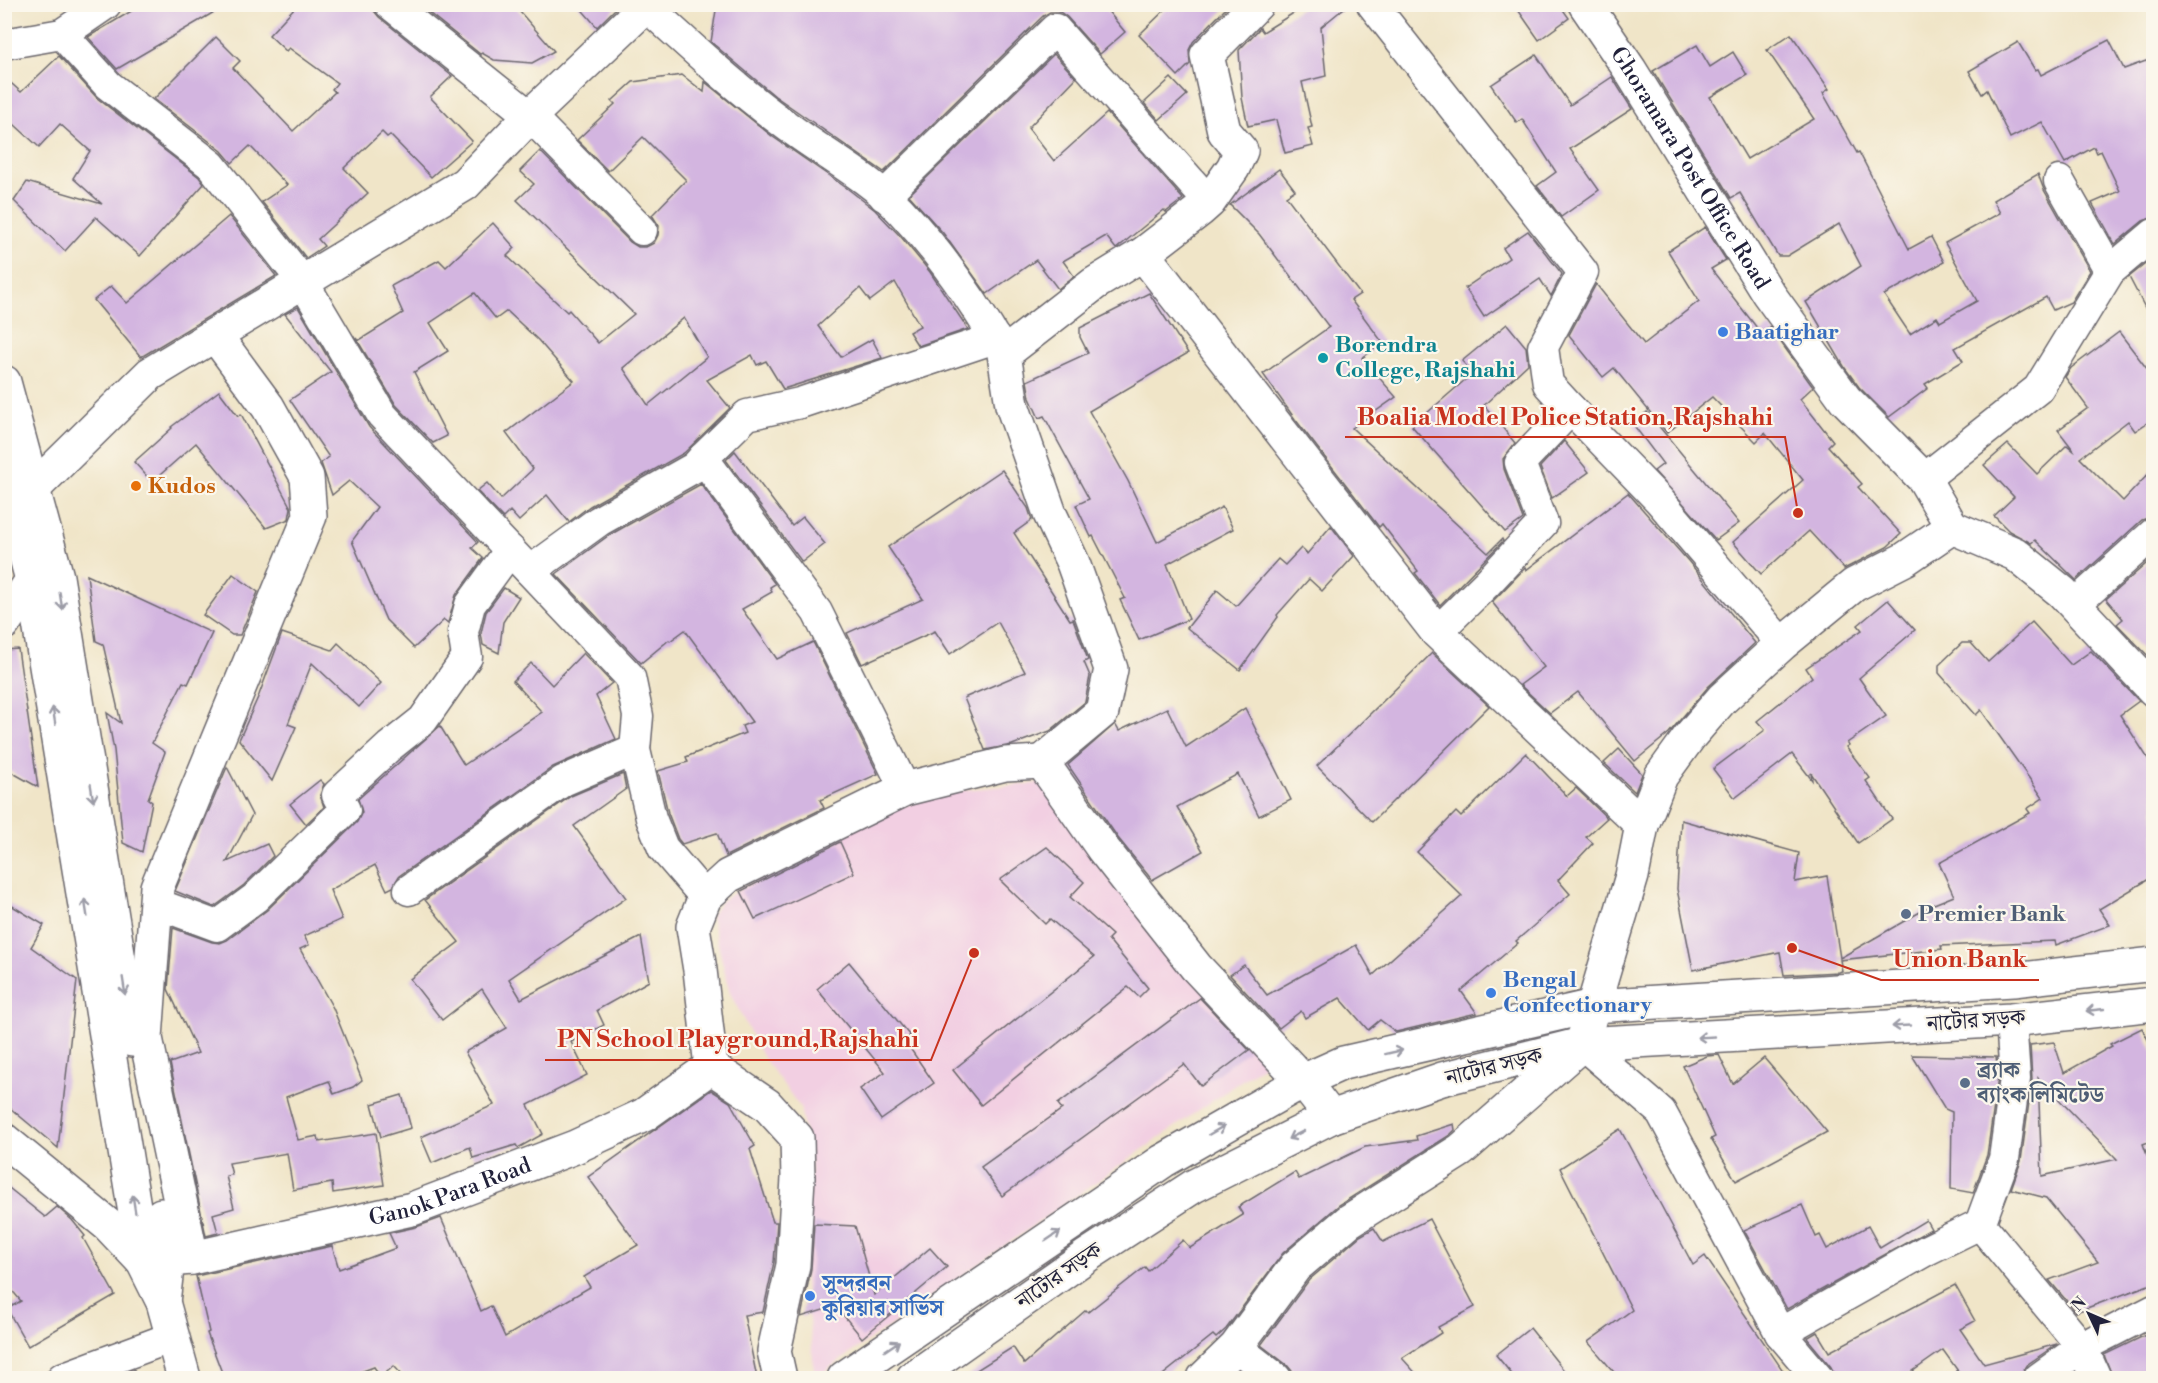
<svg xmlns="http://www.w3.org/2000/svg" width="2158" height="1383" font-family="'Libre Bodoni','Noto Serif Bengali',serif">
<rect width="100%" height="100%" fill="#fbf7ec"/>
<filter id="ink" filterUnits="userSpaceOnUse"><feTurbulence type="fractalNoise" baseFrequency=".0167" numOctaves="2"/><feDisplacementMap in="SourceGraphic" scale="12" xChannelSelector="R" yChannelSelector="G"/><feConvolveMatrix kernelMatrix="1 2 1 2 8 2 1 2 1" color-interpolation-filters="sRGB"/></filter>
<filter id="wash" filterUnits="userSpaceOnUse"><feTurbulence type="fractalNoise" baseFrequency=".008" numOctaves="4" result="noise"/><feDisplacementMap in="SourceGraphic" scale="24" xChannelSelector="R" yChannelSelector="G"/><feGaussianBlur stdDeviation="1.35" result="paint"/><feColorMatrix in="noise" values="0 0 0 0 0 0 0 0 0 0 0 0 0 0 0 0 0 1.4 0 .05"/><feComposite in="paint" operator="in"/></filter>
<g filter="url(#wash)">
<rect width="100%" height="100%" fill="#f0e5c8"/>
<polygon fill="#f2cfe2" points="1043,783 1268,1062 815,1378 803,1263 811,1165 800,1107 762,1056 730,993 711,916 721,901 857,818 961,790"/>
<g id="blocks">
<g fill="#d3b5e0" fill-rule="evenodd">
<polygon points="143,4 228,4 117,69 88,37"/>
<polygon points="298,4 373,4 374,11 379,17 452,76 430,97 472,141 431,177 390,135 387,137 382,132 344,168 368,193 318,239 324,246 306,258 262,202 287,185 250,146 232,163 222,151 154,99 216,37 240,61 233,68 293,131 335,92 332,89 337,83 289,48 286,51 269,35"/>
<polygon points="418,4 513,4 554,51 532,63 494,60 482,53 480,54"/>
<polygon points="577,4 620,4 597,27"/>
<polygon points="717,4 1102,4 1125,32 1100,54 1067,17 1060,12 1050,12 1043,16 884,172 775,96 711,42"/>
<polygon points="1171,4 1230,4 1193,42 1189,50 1190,64 1178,76 1139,35"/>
<polygon points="1308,4 1349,4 1321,27 1326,76 1302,82 1312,127 1308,128 1313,146 1285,153 1276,120 1248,126 1242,98 1239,50 1260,28 1263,32"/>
<polygon points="1514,4 1559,4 1569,18 1539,40"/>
<polygon points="1791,34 1829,89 1823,93 1857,153 1859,152 1909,249 1931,237 1944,262 1884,295 1910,334 1937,317 1940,322 1977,301 1945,243 2000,213 1993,200 2038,174 2044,190 2090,271 2071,302 2053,310 2046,297 1955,348 1963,361 1925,384 1928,388 1889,417 1859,387 1845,368 1806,302 1861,266 1839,224 1787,256 1778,256 1740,193 1731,198 1653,71 1697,45 1710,67 1733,52 1747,75 1710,97 1747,159 1814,119 1767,50"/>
<polygon points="2109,40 2124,69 2154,58 2154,217 2143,221 2115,244 2092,203 2120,191 2101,151 2097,153 2094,147 2065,163 2042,122 2010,138 1987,90 1982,94 1969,71 2018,42 2035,70 2038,69 2041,75"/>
<polygon points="1054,54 1076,78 1028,128 1054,161 1107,113 1183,199 1166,212 1164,210 1116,249 1106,236 1063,261 1074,276 1058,289 1036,260 987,294 943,233 909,195"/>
<polygon points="1536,55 1570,105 1612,77 1632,109 1570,149 1599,190 1561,217 1537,186 1556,172 1522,119 1517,123 1491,85"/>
<polygon points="59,56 97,98 199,177 204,184 140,256 96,217 65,251 14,201 27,182 102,204 73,178 90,151 60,124 39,147 4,115 4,77 21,92"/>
<path d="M 682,75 L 704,92 L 705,82 L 773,137 L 848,189 L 875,210 L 902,238 L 930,272 L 968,329 L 918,346 L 909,332 L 920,326 L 895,282 L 870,301 L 860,288 L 818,326 L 841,357 L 872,339 L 882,358 L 783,389 L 766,361 L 757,365 L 752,355 L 707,380 L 730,408 L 684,453 L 590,506 L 569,522 L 547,495 L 519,521 L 510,511 L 503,518 L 477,491 L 487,483 L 501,499 L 533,469 L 506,433 L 574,381 L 538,340 L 507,311 L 496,319 L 475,293 L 430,323 L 448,351 L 414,372 L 447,436 L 433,443 L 396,405 L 356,338 L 358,341 L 403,313 L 391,286 L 439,260 L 446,267 L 493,223 L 515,248 L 507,256 L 567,312 L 569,310 L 598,343 L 634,314 L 517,200 L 534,184 L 520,171 L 540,151 L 630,242 L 638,247 L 646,247 L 654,243 L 658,235 L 659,226 L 652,215 L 686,180 L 643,137 L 608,171 L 577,140 L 615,104 L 612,101 L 633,82 ZM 684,318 L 707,357 L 648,405 L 623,368 Z"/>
<polygon points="1171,78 1187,95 1159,120 1144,103"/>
<polygon points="1279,169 1295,190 1286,196 1360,294 1351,300 1383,343 1362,358 1396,397 1352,428 1488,553 1502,539 1503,541 1440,605 1415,573 1418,571 1382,524 1379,527 1295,419 1263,374 1329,327 1259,234 1230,205"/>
<polygon points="229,216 276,276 141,357 94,300 111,286 127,303"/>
<polygon points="1705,227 1726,260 1711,269 1761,333 1770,327 1810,383 1813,387 1800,399 1833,441 1828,446 1862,484 1858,487 1901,534 1887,547 1844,569 1809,531 1761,574 1733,542 1803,480 1765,433 1756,442 1712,397 1667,433 1614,368 1603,377 1569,335 1596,284 1644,344 1699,301 1668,251"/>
<polygon points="1528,231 1562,274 1551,296 1540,279 1484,317 1465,288 1509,258 1503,248"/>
<polygon points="2154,257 2154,325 2129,277"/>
<polygon points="1149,293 1188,353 1089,411 1128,481 1157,542 1222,507 1233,529 1167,564 1189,619 1139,640 1120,600 1125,598 1093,536 1091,537 1076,505 1089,499 1044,416 1039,418 1030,398 1027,381 1088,353 1080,337 1080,328"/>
<polygon points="298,307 369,427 478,542 472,548 483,558 456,595 448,623 444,620 414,648 386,620 352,541 377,507 349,481 332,495 321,463 329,457 290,400 331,372 285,314"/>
<polygon points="1507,324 1526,347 1528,364 1484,405 1515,443 1503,459 1504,469 1523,519 1505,532 1412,426 1473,373 1462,361"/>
<polygon points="2119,332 2154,378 2154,418 2135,431 2128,421 2080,458 2123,501 2154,468 2154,516 2142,520 2076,580 2035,540 2031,543 2009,531 1994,516 2014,497 1984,465 2008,444 2037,474 2067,445 2075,452 2058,430 2088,408 2065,377 2071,368"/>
<polygon points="219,391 238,416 241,414 291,508 289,519 266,528 196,443 152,482 134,462 172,428 171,427"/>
<polygon points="1647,412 1739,523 1716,540 1654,471 1663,464 1632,423"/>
<polygon points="1564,441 1589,472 1552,498 1540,467"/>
<polygon points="735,451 792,526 803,517 825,544 802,562 726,460"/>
<polygon points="1002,470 1028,508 1032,520 1014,533 1070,620 1073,619 1088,660 1084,662 1090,676 1085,702 1050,731 1012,745 985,750 964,698 1025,672 998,622 950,654 935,631 862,664 847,633 923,599 888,547"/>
<polygon points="701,484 775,584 770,587 772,592 742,609 777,659 813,642 878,774 820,800 824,808 726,856 717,833 682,844 678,839 668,813 658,771 688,762 686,757 745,733 742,726 752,722 685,630 670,641 669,640 641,663 556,574 608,536"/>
<polygon points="1628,493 1689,562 1755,643 1708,687 1669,733 1635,761 1578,692 1550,713 1520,685 1544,667 1492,602 1525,568 1526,570"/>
<polygon points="1331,526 1354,556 1322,591 1309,579 1277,615 1278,617 1240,670 1187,628 1217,590 1236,606 1278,559 1285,565 1301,548 1307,554"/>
<polygon points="2154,557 2154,662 2117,624 2123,619 2106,599"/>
<polygon points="233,574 258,592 240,635 232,635 203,615"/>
<polygon points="87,575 212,633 188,684 183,682 152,743 165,752 148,799 152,802 142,852 123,843 114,750 107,713 121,723 103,644 96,641"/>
<polygon points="504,588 519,597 503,622 499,653 483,645 481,633 486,612"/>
<polygon points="1888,600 1915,630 1859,678 1886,716 1847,743 1849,745 1846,747 1870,778 1866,781 1892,819 1858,843 1811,773 1812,780 1792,754 1735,798 1713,769 1765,730 1757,721 1812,677 1806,668 1862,630 1858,625"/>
<polygon points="2032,622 2071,665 2091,651 2139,701 2120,715 2154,768 2154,876 2099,909 2110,925 2056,945 2055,941 1941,946 1942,949 1840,960 1842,971 1838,972 1784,975 1780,952 1693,970 1677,889 1681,820 1799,853 1795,882 1827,876 1840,958 1934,904 1954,896 1939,863 2030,813 2027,809 2043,798 1981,710 1976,715 1939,673 1939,665 1962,643 1971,643 1988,662"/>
<polygon points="282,633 332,650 338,643 381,683 359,707 312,663 288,724 296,727 272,781 239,740 259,695"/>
<polygon points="18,649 38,787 4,768 4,650"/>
<polygon points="583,653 612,683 596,696 616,739 553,767 399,876 393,887 387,890 375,865 330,890 342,919 304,936 309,945 300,949 333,1008 362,1080 353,1087 334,1094 329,1081 286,1097 298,1140 318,1136 319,1142 376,1133 384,1185 333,1193 332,1183 293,1190 287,1153 229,1163 232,1175 226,1176 234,1208 213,1214 218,1233 206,1236 170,1063 198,1053 168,989 173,928 212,942 220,943 227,940 267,910 357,822 362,812 358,799 440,726 464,765 542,712 513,681 531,663 552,685"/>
<polygon points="1432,653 1489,706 1372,822 1317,766"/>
<polygon points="1167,708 1186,747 1245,708 1291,800 1259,816 1238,774 1177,807 1203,851 1152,880 1118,838 1068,765 1115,724 1119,731"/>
<polygon points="1619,749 1642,774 1635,792 1604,763"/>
<polygon points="1526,753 1567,796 1576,788 1607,818 1586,837 1593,843 1558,880 1570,894 1516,941 1518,943 1461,991 1477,1013 1396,1032 1380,1020 1368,1030 1340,998 1305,1018 1301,1011 1279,1028 1230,975 1244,965 1267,995 1356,945 1373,975 1462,896 1417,852 1456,812 1461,817"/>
<polygon points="227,767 252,815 227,862 267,844 273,856 244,885 214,907 175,891"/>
<polygon points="623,774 626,789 574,826 626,898 509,979 521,999 641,937 649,981 597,1010 604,1025 571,1042 587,1075 528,1105 543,1134 518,1148 516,1145 473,1158 470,1147 432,1163 421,1137 494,1105 465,1052 507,1028 482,989 442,1020 410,979 459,942 425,900 571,796"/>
<polygon points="320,780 324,784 320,795 324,807 306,824 290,804"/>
<polygon points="840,842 854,873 755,919 741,891"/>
<polygon points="1047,847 1084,882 1070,897 1112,935 1108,939 1148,988 1139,997 1128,987 981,1105 953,1070 1094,957 1050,919 1045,924 1000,880"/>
<polygon points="4,901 44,925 31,947 77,980 58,1148 4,1103"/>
<polygon points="849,962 910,1036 905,1041 934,1083 881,1120 860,1089 885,1072 817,989"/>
<polygon points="1200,998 1249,1050 1201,1086 1184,1064 1002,1196 981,1167 1062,1109 1058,1104"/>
<path d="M 2142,1028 L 2154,1052 L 2154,1140 L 2143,1144 L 2154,1175 L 2154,1283 L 2076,1312 L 2049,1280 L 2098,1262 L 2046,1198 L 2011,1189 L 2021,1161 L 2032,1080 L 2030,1045 L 2054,1042 L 2064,1073 L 2112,1046 L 2110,1044 ZM 2038,1078 L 2044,1084 L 2117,1159 L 2042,1176 Z"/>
<polygon points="1719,1055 1733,1084 1764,1058 1827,1132 1736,1181 1711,1139 1715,1137 1683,1066 1707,1056"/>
<polygon points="1912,1055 1996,1057 1998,1077 1987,1155 1973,1193 1951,1189 1952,1112 1945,1109"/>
<polygon points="711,1090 730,1102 755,1146 750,1149 773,1222 777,1222 774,1262 763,1312 744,1315 757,1378 405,1378 394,1366 381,1377 374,1367 344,1378 224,1378 207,1333 209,1332 196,1276 332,1246 339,1269 396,1248 389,1233 416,1227 441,1218 481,1311 491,1306 505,1337 590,1287 584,1277 638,1245 588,1177"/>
<polygon points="402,1095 411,1128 381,1137 372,1104"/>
<polygon points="1454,1124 1455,1130 1450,1135 1339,1205 1283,1253 1226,1329 1216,1338 1213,1335 1159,1378 964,1378 1013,1347 1024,1364 1086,1310 1088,1312 1145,1267 1148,1271 1183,1240 1190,1248 1243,1215 1238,1207 1295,1172 1299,1179 1365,1147 1417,1140 1416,1136"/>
<polygon points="1620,1129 1693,1265 1705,1256 1788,1378 1619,1378 1588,1342 1632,1310 1560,1168"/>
<polygon points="4,1184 45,1217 57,1207 72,1220 85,1236 83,1238 115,1295 28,1346 7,1309 21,1301 4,1281"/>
<polygon points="1802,1205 1816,1237 1820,1235 1827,1249 1868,1226 1880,1248 1926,1220 1931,1229 1787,1309 1744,1230"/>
<polygon points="1429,1219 1475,1307 1438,1327 1441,1333 1402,1358 1420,1378 1293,1378 1292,1371 1287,1365 1261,1345 1309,1280 1360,1236 1374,1228 1383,1242"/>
<polygon points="814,1224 855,1226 874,1295 930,1248 947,1267 862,1338 836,1306 801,1317 811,1269"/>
<polygon points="1955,1285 1975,1321 1960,1329 1984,1364 2057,1344 2028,1364 2024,1370 2022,1378 1957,1378 1956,1371 1958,1371 1943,1350 1903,1378 1835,1378 1831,1367 1807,1338 1817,1332 1829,1352"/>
<polygon points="1530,1328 1570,1378 1515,1378 1496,1355"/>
<polygon points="2154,1331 2154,1378 2113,1378 2104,1355"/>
<polygon points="134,1370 137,1378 110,1378"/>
</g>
</g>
</g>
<g filter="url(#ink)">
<use href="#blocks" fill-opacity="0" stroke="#6a666c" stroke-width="1.5"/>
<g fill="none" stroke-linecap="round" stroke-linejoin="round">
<defs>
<g id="street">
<polyline points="390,4 530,116 642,230"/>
<path d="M 644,4 C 689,45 734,87 783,123 C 821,152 866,175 900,210 C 942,255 974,301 1004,354"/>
<polyline points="1372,4 1583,272 1543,347 1548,384 1571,409"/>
<polyline points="62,34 108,85 211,165 303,282 382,415 630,677 638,716 635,750 651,818 663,848 705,897"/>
<polyline points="4,44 62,34 106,4"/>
<polyline points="2059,181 2110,271"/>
<polyline points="884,196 1055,29 1209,202"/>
<polyline points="703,458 747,415 800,403 995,338"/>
<polyline points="1924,479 2038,389 2110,271 2154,234"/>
<polyline points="530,571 599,521 695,467 703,458 817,612 905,789"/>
<polyline points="2074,605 2154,533"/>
<polyline points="1437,632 1487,583 1543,523 1520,463 1571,409 1659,500 1782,644"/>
<polyline points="409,890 563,781 635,750"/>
<polyline points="155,903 217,926 255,898 345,810 337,795 389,747 423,720 467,657 463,632 470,605 510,550"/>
<polyline points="1582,1044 1661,1112 1780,1333 1818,1378"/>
<polyline points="1980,1224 2082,1347 2154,1310"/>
<polyline points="1780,1333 1927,1250 1980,1224 2004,1159 2015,1078 2011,1020"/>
<polyline points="1236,1347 1276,1378"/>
<polyline points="62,1378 172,1337"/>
<polyline points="2039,1378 2082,1347 2096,1378"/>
</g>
<g id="secondary">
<polyline points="1257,4 1207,55 1224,131 1241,151 1233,168 1209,202 1200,210 1143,254 1094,284 1004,354 1012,405 1050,514 1073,563 1111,669 1102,712 1042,762 1103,849 1196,967 1303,1081 1331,1117"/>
<path id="s1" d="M 1585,4 L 1630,70 L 1768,293 L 1845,399 L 1924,479 L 1952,527"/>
<polyline points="1143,254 1437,632 1642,825"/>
<polyline points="4,382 57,577 132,1040"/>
<polyline points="4,473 32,580 143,1262 163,1302 184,1378"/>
<polyline points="19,499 33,489 150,374 465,184 530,116 648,4"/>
<polyline points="4,623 32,580 40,573"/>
<path id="s2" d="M 4,1140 L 108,1225 L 143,1262 L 192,1258 L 412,1209 L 575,1147 L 644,1115 L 711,1067"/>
<polyline points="161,1215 168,1260 163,1302"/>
<polyline points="192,1258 146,1038 157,887 310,516 307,477 268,407 215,335"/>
<polyline points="780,1378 774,1351 793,1265 798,1178 797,1138 767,1105 711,1067 700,970 693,927 705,897 728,876 905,789 1005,764 1042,762"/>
<polyline points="1204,1378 1236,1347 1295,1267 1349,1221 1461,1150 1582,1044 1632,876 1642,825 1661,776 1690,736 1722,699 1782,644 1854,585 1905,559 1952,527 2015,554 2062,592 2154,690"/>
</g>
<g id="highway">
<polyline points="844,1378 1163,1161 1303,1081 1343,1063 1593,1006 2013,980 2154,964"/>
<polyline points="913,1378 1088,1255 1194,1186 1331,1117 1442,1079 1582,1044 2011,1020 2154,1004"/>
</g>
</defs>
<use href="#street" stroke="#6a666c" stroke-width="33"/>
<use href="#secondary" stroke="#6a666c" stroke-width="36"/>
<use href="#highway" stroke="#6a666c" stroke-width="36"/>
<use href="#street" stroke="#fff" stroke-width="30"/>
<use href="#secondary" stroke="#fff" stroke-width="33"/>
<use href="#highway" stroke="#fff" stroke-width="33"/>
</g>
<defs><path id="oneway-shaft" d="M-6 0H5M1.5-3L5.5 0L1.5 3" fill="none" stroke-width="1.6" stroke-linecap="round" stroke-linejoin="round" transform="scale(1.5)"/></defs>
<g stroke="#9c9ca7">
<use href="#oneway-shaft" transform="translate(61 601) rotate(81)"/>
<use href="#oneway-shaft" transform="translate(54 716) rotate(-99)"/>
<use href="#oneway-shaft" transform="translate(92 793) rotate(81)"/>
<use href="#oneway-shaft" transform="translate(86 908) rotate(-99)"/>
<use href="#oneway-shaft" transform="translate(124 986) rotate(81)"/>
<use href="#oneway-shaft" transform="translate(2095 1010) rotate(174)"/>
<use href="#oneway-shaft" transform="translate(1901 1026) rotate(177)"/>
<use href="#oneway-shaft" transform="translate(1706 1037) rotate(177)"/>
<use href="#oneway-shaft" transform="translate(1394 1052) rotate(-13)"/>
<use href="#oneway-shaft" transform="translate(1217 1130) rotate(-30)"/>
<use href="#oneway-shaft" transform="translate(1296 1135) rotate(153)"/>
<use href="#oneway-shaft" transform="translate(134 1204) rotate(-99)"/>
<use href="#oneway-shaft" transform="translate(1053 1236) rotate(-34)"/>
<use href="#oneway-shaft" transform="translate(892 1346) rotate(-34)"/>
</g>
</g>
<g fill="#3f7fe0" stroke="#fbf7ec" stroke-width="2">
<circle cx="1723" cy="332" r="6"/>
<circle cx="1491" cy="993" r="6"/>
<circle cx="810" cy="1296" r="6"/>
</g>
<circle fill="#0f9aa8" stroke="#fbf7ec" stroke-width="2" cx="1323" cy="358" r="6"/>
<circle fill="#e8710a" stroke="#fbf7ec" stroke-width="2" cx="136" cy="486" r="6"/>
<g fill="#5c6f8a" stroke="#fbf7ec" stroke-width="2">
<circle cx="1906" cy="914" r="6"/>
<circle cx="1965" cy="1083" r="6"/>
</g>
<g text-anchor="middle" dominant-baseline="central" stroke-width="4.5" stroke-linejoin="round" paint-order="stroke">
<g font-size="22" fill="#22223b" stroke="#fbf7ec">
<text stroke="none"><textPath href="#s1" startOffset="195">Ghoramara Post Office Road</textPath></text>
<text transform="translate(1976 1021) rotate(-4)">নাটোর সড়ক</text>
<text transform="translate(1494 1067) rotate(-14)">নাটোর সড়ক</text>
<text stroke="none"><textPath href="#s2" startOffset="501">Ganok Para Road</textPath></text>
<text transform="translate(1059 1276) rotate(-35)">নাটোর সড়ক</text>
</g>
<g font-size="22" font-weight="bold" fill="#366cbe" stroke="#fbf7ec" text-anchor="start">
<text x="1735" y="332">Baatighar</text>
<text x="1503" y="980">Bengal<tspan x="1503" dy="25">Confectionary</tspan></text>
<text x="822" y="1283">সুন্দরবন<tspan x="822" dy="25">কুরিয়ার সার্ভিস</tspan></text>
</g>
<g font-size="22" font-weight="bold" fill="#0d838f" stroke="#fbf7ec" text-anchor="start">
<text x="1335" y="345">Borendra<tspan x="1335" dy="25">College, Rajshahi</tspan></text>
</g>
<g font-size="22" font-weight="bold" fill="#c56008" stroke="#fbf7ec" text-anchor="start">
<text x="148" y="486">Kudos</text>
</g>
<g font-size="22" font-weight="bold" fill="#4e5e75" stroke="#fbf7ec" text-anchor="start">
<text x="1918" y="914">Premier Bank</text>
<text x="1977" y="1070">ব্র্যাক<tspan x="1977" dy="25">ব্যাংক লিমিটেড</tspan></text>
</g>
</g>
<path fill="none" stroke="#c8321e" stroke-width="2" d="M1798 513L1785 437H1345M1792 948L1881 980H2039M974 953L931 1060H545"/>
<g fill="#c8321e" stroke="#fbf7ec" stroke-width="2">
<circle cx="1798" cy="513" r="6"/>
<circle cx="1792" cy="948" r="6"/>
<circle cx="974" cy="953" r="6"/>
</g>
<g font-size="24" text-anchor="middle" font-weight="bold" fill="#c8321e" stroke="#fbf7ec" stroke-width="4.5" stroke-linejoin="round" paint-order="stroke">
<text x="1565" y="425">Boalia Model Police Station,Rajshahi</text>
<text x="1960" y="967">Union Bank</text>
<text x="738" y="1047">PN School Playground,Rajshahi</text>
</g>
<rect width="2158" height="1383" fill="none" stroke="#fbf7ec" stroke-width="24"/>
<g transform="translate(2089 1314) rotate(314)" stroke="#fbf7ec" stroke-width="4.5" paint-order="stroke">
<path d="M0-4.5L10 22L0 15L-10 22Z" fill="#22223b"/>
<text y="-9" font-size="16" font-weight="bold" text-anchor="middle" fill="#22223b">N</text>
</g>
</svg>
